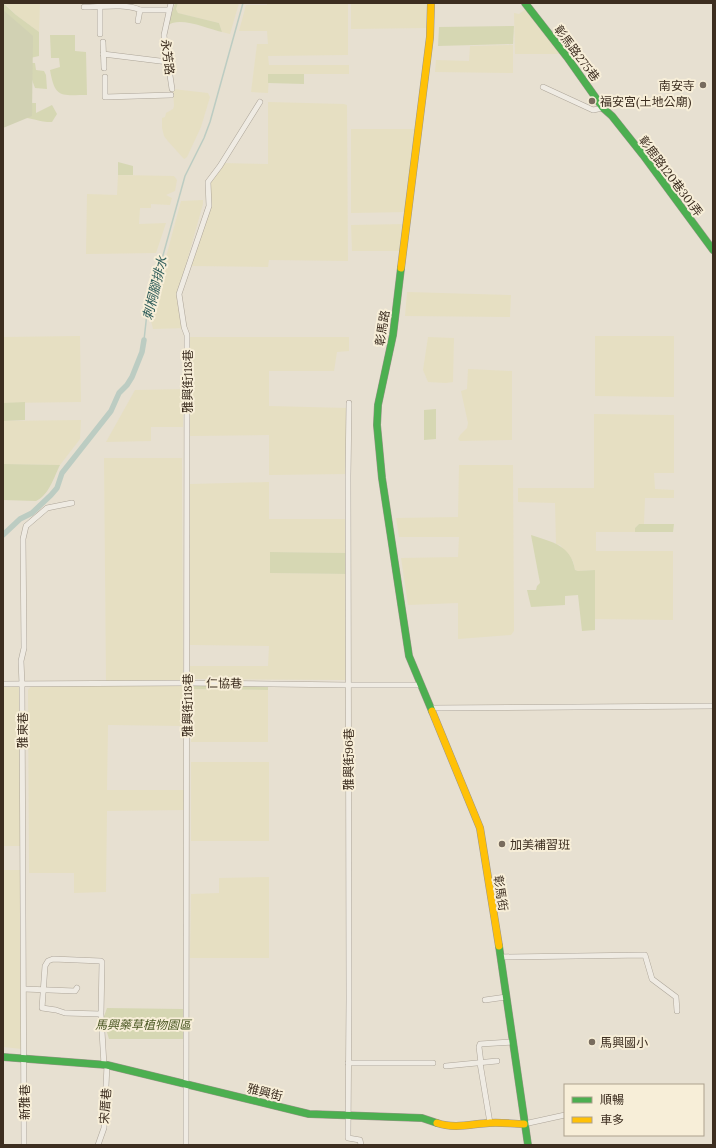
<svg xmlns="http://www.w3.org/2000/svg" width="716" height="1148" font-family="Lora,'Noto Sans TC',serif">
<rect width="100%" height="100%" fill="#e7e0d1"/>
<g fill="#e6dfc2">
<polygon points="4,3 40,3 39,32 16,15"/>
<polygon points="178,3 239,3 230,34 222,32 219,23 178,13 176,9"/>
<polygon points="267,3 348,4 348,55 268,56 269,65 349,65 349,74 269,74 268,93 251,92 257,44 268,44 267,31 239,31 246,5 267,5"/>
<polygon points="351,3 428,3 427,28 351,29"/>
<polygon points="526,9 561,54 515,54 514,13 519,14"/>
<polygon points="513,45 513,73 435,72 436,60 469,61 470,46"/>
<polygon points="173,89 208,93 210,97 201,127 187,157 184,159 167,140 164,136 162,128 162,118 165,117 166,113 173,109 174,106"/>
<polygon points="268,102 344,104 347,105 348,261 269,260 268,267 191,266 208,206 208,178 220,163 268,164"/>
<polygon points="351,129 418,129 409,212 351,213"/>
<polygon points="118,175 174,176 177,180 175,191 166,195 172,198 170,205 151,204 151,208 140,208 139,224 166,223 156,253 86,254 87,194 117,195"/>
<polygon points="203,200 203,204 178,293 184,328 153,329 151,321 151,313 181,201"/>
<polygon points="407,224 405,251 352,251 351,225"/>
<polygon points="407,292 511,295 510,317 405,316"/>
<polygon points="80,336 81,402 3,403 3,337"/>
<polygon points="595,336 674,336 674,397 595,396"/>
<polygon points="190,337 349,337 349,351 337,352 334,371 269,371 269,406 348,408 349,474 269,475 269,435 190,436"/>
<polygon points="428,337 454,338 453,382 446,383 428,382 423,370"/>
<polygon points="468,369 512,371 512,440 460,441 458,439 460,435 467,428 468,423 461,391 467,389"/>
<polygon points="183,389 183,427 151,427 151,441 106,442 135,390"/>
<polygon points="594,414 674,415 674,473 654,473 655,489 674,490 674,498 645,498 644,524 639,524 635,528 635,532 596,532 596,551 673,551 673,620 595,619 595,570 578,571 575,570 573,561 560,545 556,544 555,503 518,502 518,488 594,488"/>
<polygon points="81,420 80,439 60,465 3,464 3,421"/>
<polygon points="104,458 182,458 183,681 106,681"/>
<polygon points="459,465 513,465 514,631 511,635 458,639 458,603 408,605 401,558 458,557 459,537 399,537 396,518 458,517"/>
<polygon points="269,482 269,519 348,519 348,553 270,552 270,573 348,574 348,680 190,679 190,666 268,666 269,646 190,645 190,484"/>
<polygon points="3,684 21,684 22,846 3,846"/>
<polygon points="33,684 185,685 185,726 108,725 107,790 186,790 186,810 107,811 106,892 74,893 74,873 29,873 28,690"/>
<polygon points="191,689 268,690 268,742 191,742"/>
<rect x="191" y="762" width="78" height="79"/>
<polygon points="3,870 22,870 22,1049 3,1047"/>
<polygon points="269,877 269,958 190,958 191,894 219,893 219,878"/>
</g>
<g fill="#d6d7b3">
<polygon points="3,3 16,15 39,32 39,56 3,64"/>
<path d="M 175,3 L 178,3 L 176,9 L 178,13 L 219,23 L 222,32 C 209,29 180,16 168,25 Z"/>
<polygon points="514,26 513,44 438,46 439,27"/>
<path d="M 50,35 L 75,35 L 75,51 L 86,52 L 87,95 C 61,95 55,99 50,70 L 60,67 L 59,58 L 51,58 Z"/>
<path d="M 28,63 L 35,63 L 36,70 L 44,71 L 46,75 L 47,89 L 35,88 L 32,80 L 27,80 L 27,103 L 36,103 L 36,113 L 52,105 L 57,114 L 52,122 C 32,122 24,111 3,123 L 3,68 L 12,67 L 13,75 L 28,71 Z"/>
<polygon points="268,74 304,74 304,84 268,83"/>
<polygon points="118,162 133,166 133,175 118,175"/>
<polygon points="25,402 25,420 3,421 3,403"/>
<polygon points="436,409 436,439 424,440 424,410"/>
<path d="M 3,464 L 60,465 C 54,477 49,495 36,501 L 3,500 Z"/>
<polygon points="639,524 674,524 673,532 635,532 635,528"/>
<path d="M 531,535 C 552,542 571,545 575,570 L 578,571 L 595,570 L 595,630 L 582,631 L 578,595 L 565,596 L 565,605 L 531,607 L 527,590 L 536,590 L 537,586 L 540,583 Z"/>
<polygon points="270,552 348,553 348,574 270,573"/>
<polygon points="192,684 268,685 268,690 191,689"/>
<polygon points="107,1008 183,1009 183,1039 109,1039 103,1019"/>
</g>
<polygon fill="#d1d1b3" points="3,10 33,36 32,116 3,128"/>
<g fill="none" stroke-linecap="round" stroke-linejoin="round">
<polyline stroke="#bcccc2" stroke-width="1.5" points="144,340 147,313 185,176 204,138 210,122 243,3"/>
<polyline stroke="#bcccc2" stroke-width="5.5" points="3,535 20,519 32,513 51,495 57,488 62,473 111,411 119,393 127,385 132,377 142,352 144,340"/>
<defs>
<g id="street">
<polyline points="171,3 164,35 165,49 168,62 172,89"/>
<path d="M 84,7 C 100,7 126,3 140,10 L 138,21"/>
<polyline points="100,7 100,34"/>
<polyline points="140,10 169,10"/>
<polyline points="103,42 104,68"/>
<polyline points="103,54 168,62"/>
<polyline points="105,77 105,97 171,95"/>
<polyline points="543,87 593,110 603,108"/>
<polyline points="349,403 348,476 349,999 348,1136 348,1138 360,1140 361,1145"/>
<polyline points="3,684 187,683 348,685 421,685"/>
<polyline points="431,708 713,706"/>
<polyline points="501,957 645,955 652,979 676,997 677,1011"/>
<polyline points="24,989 75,991 77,988"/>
<polyline points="485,1000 506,997"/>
<polyline points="101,1014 65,1013 56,1010 42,1008 45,966 48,961 53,959 101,961 102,962 101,1014 104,1065"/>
<polyline points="348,1063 433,1063"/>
<polyline points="480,1063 490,1123"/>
<polyline points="481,1063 479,1047 480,1044 512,1042"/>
<polyline points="446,1066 497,1061"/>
<polyline points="524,1124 565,1115"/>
<polyline points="24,1145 22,684 21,661 24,648 23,539 26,526 47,508 72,503"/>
<polyline points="98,1145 104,1128 107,1065"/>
<polyline points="186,1145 187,335 184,327 179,294 209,206 208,182 220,166 260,102"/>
</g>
<g id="fast">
<polyline points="525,3 567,57 603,108 612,116 643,155 713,250"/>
<polyline points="401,268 393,335 378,405 377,425 382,478 409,656 432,711"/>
<polyline points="499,946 528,1145"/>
<polyline points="3,1057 107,1065 309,1114 422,1118 437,1123"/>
</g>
<g id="slow">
<polyline points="401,268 430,37 431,3"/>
<polyline points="432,711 480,828 499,946"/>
<path d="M 437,1123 C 454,1129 472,1124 489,1123 C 501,1122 513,1124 524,1124"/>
</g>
</defs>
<use href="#street" stroke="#ada599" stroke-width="6"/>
<use href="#fast" stroke="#9c958a" stroke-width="8"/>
<use href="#slow" stroke="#9c958a" stroke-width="8"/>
<use href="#street" stroke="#efebe3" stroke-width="5"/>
<use href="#fast" stroke="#4caf50" stroke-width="7"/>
<use href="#slow" stroke="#ffc107" stroke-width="7"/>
</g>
<g fill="#786c5e" stroke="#f7eed8" stroke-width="1.5">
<circle cx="703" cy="85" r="4"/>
<circle cx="592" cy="101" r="4"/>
<circle cx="502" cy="844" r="4"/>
<circle cx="592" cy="1042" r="4"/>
</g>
<g text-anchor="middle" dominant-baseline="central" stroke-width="4" stroke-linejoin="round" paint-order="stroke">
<g font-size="12" fill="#3d2e20" stroke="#f7eed8">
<text transform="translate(577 53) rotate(53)">彰馬路275巷</text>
<text transform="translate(168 57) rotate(83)">永芳路</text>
<text transform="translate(671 176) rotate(53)">彰鹿路120巷301弄</text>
<text transform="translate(382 328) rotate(-81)">彰馬路</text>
<text transform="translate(187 381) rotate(-90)">雅興街118巷</text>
<text transform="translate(224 683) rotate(1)">仁協巷</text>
<text transform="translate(187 705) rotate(-90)">雅興街118巷</text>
<text transform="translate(22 730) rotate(-90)">雅東巷</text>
<text transform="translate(348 759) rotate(-90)">雅興街96巷</text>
<text transform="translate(501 893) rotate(81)">彰馬街</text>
<text transform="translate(265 1092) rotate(14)">雅興街</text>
<text transform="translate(24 1102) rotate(-90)">新雅巷</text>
<text transform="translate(105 1106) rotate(-86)">宋厝巷</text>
</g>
<g font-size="12" fill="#3d2e20" stroke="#f7eed8" text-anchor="start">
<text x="695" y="85" text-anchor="end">南安寺</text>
<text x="600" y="101">福安宮(土地公廟)</text>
<text x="510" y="844">加美補習班</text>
<text x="600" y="1042">馬興國小</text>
</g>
<g font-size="12" font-style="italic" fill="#4d5a26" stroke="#f7eed8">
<text x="143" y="1024">馬興藥草植物園區</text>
</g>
<g font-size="13" font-style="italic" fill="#2f5d5a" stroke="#f7eed8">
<text transform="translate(155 288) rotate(-76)">刺桐腳排水</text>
</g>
</g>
<rect width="716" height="1148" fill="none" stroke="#3d2e20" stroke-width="8"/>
<rect x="564" y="1084" width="140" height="52" fill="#f7eed8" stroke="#ada18e"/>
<rect x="572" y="1097" width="20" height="6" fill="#4caf50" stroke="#ada18e"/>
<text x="600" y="1104" font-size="12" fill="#3d2e20">順暢</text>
<rect x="572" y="1117" width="20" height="6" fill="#ffc107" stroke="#ada18e"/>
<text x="600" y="1124" font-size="12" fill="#3d2e20">車多</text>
</svg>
